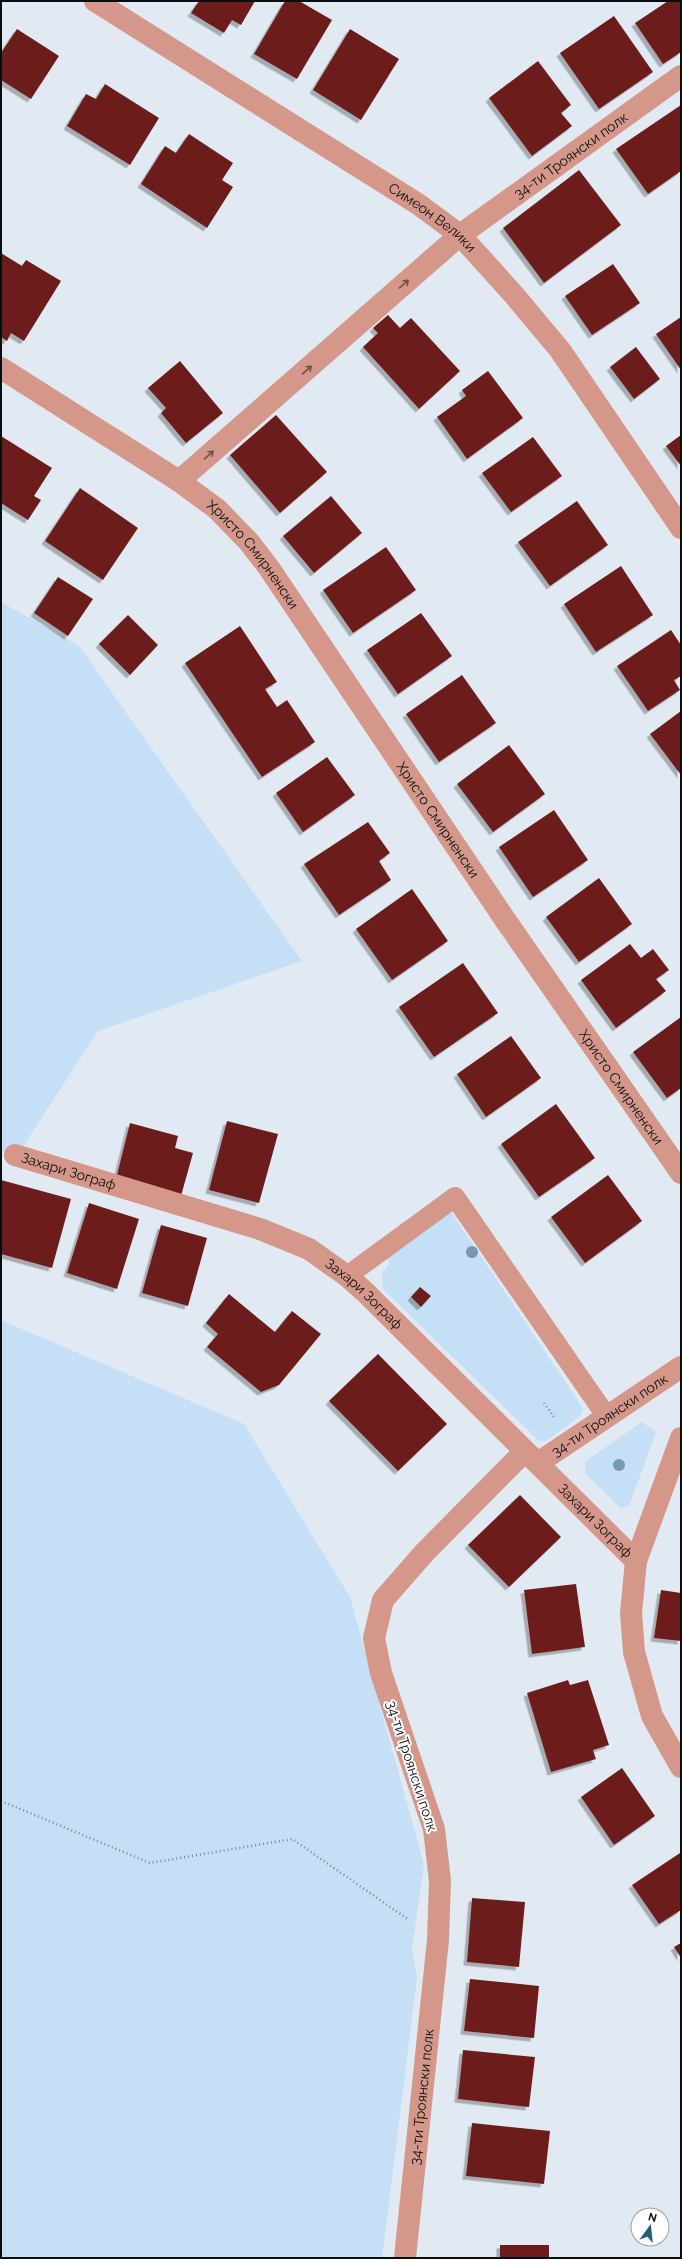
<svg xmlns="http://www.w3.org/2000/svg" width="682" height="2259" font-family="Raleway,sans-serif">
<defs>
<filter id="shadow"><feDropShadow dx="-3.5" dy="3.5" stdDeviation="0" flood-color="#0004"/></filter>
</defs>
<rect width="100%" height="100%" fill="#e1eaf2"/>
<g fill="#c4dff6">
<polygon points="1,602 79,646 302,961 98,1031 24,1145 1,1152"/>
<polygon points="451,1212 582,1407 583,1411 579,1417 546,1441 540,1441 536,1438 383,1289 382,1273 390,1263 386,1258"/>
<polygon points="1,1320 244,1424 350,1597 424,1865 412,1949 417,1977 382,2258 1,2258"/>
<polygon points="642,1422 656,1432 629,1506 621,1508 585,1473 586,1461"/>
</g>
<g fill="#6d1f1f" filter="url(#shadow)">
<polygon points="199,1 255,1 241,25 232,20 224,33 191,13"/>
<polygon points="285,1 299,1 332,20 297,79 254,54"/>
<polygon points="668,1 681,1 681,52 663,64 635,23"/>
<polygon points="614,16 653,72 599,109 560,53"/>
<polygon points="17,29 59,56 31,99 1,80 1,53"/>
<polygon points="350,29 399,59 361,120 313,90"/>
<polygon points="538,61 571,105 561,113 572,126 532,156 489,98"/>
<polygon points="105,84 159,118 130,165 67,126 86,94 96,99"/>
<polygon points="681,105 681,171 648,194 616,149"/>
<polygon points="189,134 233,163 222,180 233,187 207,228 141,184 165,146 176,153"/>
<polygon points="579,170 621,225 544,283 503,228"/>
<polygon points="1,253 22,266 26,260 61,281 24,341 11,333 7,341 1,337"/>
<polygon points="613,264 640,303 592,335 565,296"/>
<polygon points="388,315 400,328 411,318 460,371 419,409 363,347 378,333 373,328"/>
<polygon points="681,317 681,370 656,334"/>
<polygon points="636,347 660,379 634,399 610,367"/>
<polygon points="180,361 223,413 186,443 161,413 166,408 148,388"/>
<polygon points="488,371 523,418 467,459 437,417 466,396 462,390"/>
<polygon points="276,415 327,472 280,513 230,455"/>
<polygon points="681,435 681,466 666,446"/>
<polygon points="1,436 52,468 34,496 41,500 28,520 1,503"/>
<polygon points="533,437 562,476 511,512 482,473"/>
<polygon points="80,488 138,528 103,580 45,541"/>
<polygon points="331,496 362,533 314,573 283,536"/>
<polygon points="577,501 608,545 550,586 518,542"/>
<polygon points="386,547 416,590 353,633 323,590"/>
<polygon points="621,566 653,615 596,652 564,604"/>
<polygon points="58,577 93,599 68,636 34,613"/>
<polygon points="421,613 452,656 398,694 367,650"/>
<polygon points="128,615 158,645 130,675 99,644"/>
<polygon points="240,626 277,682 265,689 277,707 287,700 315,742 262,777 185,663"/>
<polygon points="671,630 681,645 681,676 674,680 680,690 648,711 617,666"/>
<polygon points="462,675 496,723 439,762 406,714"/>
<polygon points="681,711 681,775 650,734"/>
<polygon points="509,745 545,794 493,832 457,784"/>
<polygon points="327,757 355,795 303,832 276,793"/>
<polygon points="554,810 588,860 533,897 499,847"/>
<polygon points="368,822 390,853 379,861 391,880 339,915 304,864"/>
<polygon points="599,878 632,924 579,962 546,917"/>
<polygon points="412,889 448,941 392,980 356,929"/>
<polygon points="630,944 641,958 653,949 669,970 656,979 666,991 616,1028 581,980"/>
<polygon points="463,963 498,1013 434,1057 399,1007"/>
<polygon points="681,1017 681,1088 667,1098 633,1052"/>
<polygon points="511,1036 541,1078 486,1117 457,1074"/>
<polygon points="556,1104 595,1158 539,1197 501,1144"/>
<polygon points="227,1121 278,1134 259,1203 209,1190"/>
<polygon points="130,1123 178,1136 175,1148 193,1153 181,1196 116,1179"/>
<polygon points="608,1175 642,1221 585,1263 551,1217"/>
<polygon points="1,1180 71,1199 52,1268 1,1254"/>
<polygon points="89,1203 139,1219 117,1289 67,1273"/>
<polygon points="161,1225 207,1238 188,1306 142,1293"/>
<polygon points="420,1287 431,1296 421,1307 411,1297"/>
<polygon points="229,1294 275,1332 292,1311 321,1334 279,1385 261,1392 207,1347 218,1334 206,1323"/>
<polygon points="378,1354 447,1424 398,1471 329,1401"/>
<polygon points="520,1495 561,1537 509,1587 468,1545"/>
<polygon points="576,1584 585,1647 532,1654 524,1590"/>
<polygon points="661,1590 681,1593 681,1641 654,1638"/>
<polygon points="568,1680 570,1685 588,1680 609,1745 593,1750 596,1759 551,1772 527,1693"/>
<polygon points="622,1768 655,1816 614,1845 581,1797"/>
<polygon points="680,1853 681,1910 659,1924 632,1885"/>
<polygon points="472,1898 525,1902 519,1967 467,1962"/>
<polygon points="681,1943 681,1958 674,1947"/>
<polygon points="470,1979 539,1986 534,2038 464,2031"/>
<polygon points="463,2050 535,2057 529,2107 458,2099"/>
<polygon points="472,2123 550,2131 544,2184 466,2176"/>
<rect x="500" y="2245" width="49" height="13"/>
</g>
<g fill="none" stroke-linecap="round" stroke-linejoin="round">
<g stroke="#80868c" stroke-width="2.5" stroke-dasharray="1 3" stroke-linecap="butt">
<polyline points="544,1403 554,1417"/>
<polyline points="1,1801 150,1863 292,1839 409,1920"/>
</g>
<polyline stroke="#d49789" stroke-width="20" points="347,1276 455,1197 607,1417"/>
<g stroke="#d49789" stroke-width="22">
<path id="s1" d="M 95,1 L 418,204 L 460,235 L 514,295 L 560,350 L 681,528"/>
<path id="s2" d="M 1,368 L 179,481 L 217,509 L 249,542 L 269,568 L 506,921 L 681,1173"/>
<path id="s3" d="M 179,481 L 460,235 L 681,76"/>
<path id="s4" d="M 15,1155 L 260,1229 L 309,1249 L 347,1276 L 365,1292 L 636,1561"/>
<polyline points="681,1438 636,1561 631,1613 634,1652 652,1716 681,1767"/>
<path id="s5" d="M 538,1463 L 681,1367"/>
<path id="s6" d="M 405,2258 L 438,1940 L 440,1881 L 434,1829 L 381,1673 L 374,1638 L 383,1600 L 425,1552 L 525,1451"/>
</g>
</g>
<g fill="#7899b1">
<circle cx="472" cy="1252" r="6"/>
<circle cx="619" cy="1465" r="6"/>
</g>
<defs><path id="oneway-shaft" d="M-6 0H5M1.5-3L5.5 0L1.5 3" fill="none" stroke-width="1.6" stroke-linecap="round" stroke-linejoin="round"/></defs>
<g stroke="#6f524c">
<use href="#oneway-shaft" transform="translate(404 284) rotate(-41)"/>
<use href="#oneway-shaft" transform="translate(307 370) rotate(-41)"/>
<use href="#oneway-shaft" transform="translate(209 455) rotate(-41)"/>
</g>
<g text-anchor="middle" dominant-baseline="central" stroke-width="4" stroke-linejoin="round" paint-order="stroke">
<g font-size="14" fill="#0a0d10" stroke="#fff">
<text stroke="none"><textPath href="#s3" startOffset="510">34-ти Троянски полк</textPath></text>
<text stroke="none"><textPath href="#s1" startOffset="401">Симеон Велики</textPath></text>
<text stroke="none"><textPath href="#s2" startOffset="316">Христо Смирненски</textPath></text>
<text stroke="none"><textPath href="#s2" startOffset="640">Христо Смирненски</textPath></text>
<text stroke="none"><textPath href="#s2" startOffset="964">Христо Смирненски</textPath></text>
<text stroke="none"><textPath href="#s4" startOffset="56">Захари Зограф</textPath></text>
<text stroke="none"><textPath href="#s4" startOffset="380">Захари Зограф</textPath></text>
<text stroke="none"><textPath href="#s5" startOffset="86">34-ти Троянски полк</textPath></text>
<text stroke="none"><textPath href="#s4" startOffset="704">Захари Зограф</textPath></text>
<text transform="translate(412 1766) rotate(72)">34-ти Троянски полк</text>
<text stroke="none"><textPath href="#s6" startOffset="162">34-ти Троянски полк</textPath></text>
</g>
</g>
<rect width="682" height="2259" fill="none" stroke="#0a0d10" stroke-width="4"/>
<g transform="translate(650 2227) rotate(15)"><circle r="19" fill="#ffffff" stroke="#9d9e9f"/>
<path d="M0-3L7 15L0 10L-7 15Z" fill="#255f78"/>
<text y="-6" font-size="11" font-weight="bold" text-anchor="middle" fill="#0a0d10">N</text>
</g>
</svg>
